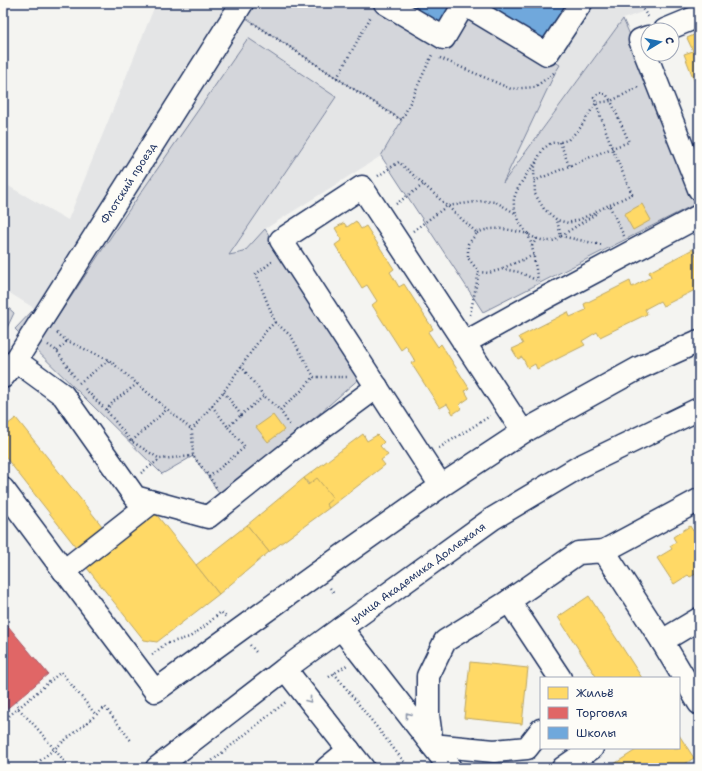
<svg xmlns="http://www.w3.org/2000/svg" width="702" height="771" font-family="'Shantell Sans',sans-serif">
<rect width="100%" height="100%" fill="#f4f4f1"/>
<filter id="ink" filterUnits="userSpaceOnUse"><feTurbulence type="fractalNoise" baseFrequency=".025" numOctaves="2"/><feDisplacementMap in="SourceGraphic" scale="8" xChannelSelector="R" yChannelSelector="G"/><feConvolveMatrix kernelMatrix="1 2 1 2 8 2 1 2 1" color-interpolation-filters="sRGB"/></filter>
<g filter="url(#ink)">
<polygon fill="#e4e5e6" points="156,3 666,3 623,19 501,185 402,120 381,156 265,229 202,411 3,289 3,183 68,220"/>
<g fill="#d4d6db" stroke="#78829c">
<polygon points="242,3 375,3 446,43 465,9 560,65 555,73 503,183 623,19 699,191 699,202 483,312 381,156 402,120 346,84 237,12"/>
<polygon points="248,38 336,97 229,255 244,252 265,229 361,377 223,498 193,456 162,474 15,329 35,308 55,321 120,223"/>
<polygon points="3,303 14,313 3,336"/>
</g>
<g fill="#ffd966" stroke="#bba664">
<polygon points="696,34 698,39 699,39 699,93 684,54 693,51 687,38"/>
<polygon points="642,204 651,220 633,230 624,214"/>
<polygon points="356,221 361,229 366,226 394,269 390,272 399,287 404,284 433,329 428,332 438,347 441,344 469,388 465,391 469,398 459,405 462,408 453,414 447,404 440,408 411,363 415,361 406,346 401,350 372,305 377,301 367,285 362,288 335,245 342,240 335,228 344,223 347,227"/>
<polygon points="693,249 697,257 699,257 699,288 663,306 660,301 645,309 647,314 600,337 597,332 582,341 585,345 537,369 535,364 528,368 522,357 518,359 512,349 523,344 519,337 568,312 570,317 586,310 584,304 630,281 632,287 651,277 649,272"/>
<polygon points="273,415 284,430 268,442 256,427"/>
<polygon points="16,418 106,531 80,552 3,454 3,428"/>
<polygon points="363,434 367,441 377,435 384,442 380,446 388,455 381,460 385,465 329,508 304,478"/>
<polygon points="304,478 308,485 317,478 333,498 326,504 329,508 269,552 247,525"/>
<polygon points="152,509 219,594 157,642 144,640 83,563"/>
<polygon points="247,525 269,552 219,594 196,565"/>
<polygon points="690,526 693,531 699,528 699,574 696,575 696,574 690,577 688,575 674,584 657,558 672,549 670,546 676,542 673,537"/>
<polygon points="589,596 642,678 597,678 558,617"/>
<polygon points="470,662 528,668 522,724 464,718"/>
<polygon points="679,735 694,758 679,768 608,768 639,748 679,748"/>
</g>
<polygon fill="#e06666" stroke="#a55664" points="3,620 48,674 3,712"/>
<g fill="#6fa8dc" stroke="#5684b6">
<polygon points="407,3 454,3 442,24"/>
<polygon points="478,3 567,3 543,42"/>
</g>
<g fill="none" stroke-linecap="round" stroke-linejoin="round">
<defs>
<g id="minor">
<polyline points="385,3 444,38 464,4 547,54 581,3"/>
<polyline points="665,30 699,16"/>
<polyline points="648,37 640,40 699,189"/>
<polyline points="464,343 547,297 699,216"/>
<polyline points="15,362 26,368 63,395 135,497 208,517 301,443 377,387"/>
<path id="s1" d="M 3,377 L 15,362 L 242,3"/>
<polyline points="523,432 362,187 281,240 441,486 523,432 639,368 699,341"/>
<polyline points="3,489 64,571 61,566"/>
<polyline points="604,551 699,500"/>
<polyline points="61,566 155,691 318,573 441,486"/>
<polyline points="64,571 152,502"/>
<polyline points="509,601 578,553 604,551 662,641"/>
<polyline points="699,619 662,641 699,703"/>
<polyline points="341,628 450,768"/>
<polyline points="285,669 363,768"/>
<polyline points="541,730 527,748 494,751 432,745 428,715 428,676 445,641 509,601 560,678"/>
<polyline points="327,768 349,750"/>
<polyline points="563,768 592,748"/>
</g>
<g id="major">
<path id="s2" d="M 157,768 L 285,669 L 341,628 L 492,519 L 579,467 L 699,409"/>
</g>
</defs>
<use href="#minor" stroke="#1b2f5e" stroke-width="25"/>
<use href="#major" stroke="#1b2f5e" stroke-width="25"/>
<g stroke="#1b2f5e" stroke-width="2.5" stroke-dasharray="1 3" stroke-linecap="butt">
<polyline points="638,3 649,18"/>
<polyline points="253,23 396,117 402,120 432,55"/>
<polyline points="440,58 511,89 535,87 555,72"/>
<polyline points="337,78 371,16"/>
<polyline points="560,142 569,166"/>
<path d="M 536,162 C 528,173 517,186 514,199 C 512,209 522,229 529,235 C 536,239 548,243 556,240 C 557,239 560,236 561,236 L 557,221"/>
<polyline points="378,176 399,162 477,233 468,244 468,258 479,272 489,273 503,269 519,272 536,280"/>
<polyline points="534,181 612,148 629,142 611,101 596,103 612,148 632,194 608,206"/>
<polyline points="396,204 423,185"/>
<polyline points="413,231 447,206 483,201 496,202 515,213"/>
<path d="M 477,233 C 494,225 511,230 528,234 L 532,246 L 538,281"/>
<polyline points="561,236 597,213"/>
<polyline points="561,236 602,245"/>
<polyline points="624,236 609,205 581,219 568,223 557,220 544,209 535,194 534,170 537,160 543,149 551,143 560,142 568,140 580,128 596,103 594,97 599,93 606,94 611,101 639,87"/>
<polyline points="532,246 537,238"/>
<polyline points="503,268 534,255"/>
<polyline points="470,315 479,272"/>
<polyline points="275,322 291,336 314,377 348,377"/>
<polyline points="57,333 67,341 109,360 192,430"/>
<polyline points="48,345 57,351 76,379"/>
<polyline points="57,351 67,341"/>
<polyline points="241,366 264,396"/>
<polyline points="79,383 109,360"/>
<polyline points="85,389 106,410 131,441 160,459 193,456"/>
<polyline points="224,392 241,415 264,396 280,410 291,427"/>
<polyline points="212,406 228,427"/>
<polyline points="106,410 114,401 137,384"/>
<polyline points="280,410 301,391 314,377"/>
<polyline points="132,441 167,409"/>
<polyline points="439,448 490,416"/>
<polyline points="141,473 160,459"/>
<polyline points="209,477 245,447 228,427 241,415"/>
<polyline points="216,487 206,472 193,456 192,430 224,391 265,332 275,322 256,274 273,261"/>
<polyline points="330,588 335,594"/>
<polyline points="250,645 256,652"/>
<polyline points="152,655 165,644 190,637 205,626 221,612 226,617"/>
<polyline points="334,673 409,768"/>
<polyline points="329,677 347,665"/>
<polyline points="16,701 19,709 36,727 70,768"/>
<polyline points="3,721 61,672 96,715 105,707 132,742"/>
<polyline points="31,768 96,715"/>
<polyline points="203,768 287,701"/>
</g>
<use href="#minor" stroke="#fdfcf7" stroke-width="22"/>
<use href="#major" stroke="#fdfcf7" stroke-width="22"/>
</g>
<defs><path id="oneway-chevron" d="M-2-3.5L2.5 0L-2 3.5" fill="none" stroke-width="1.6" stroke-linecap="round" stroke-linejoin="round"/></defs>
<g stroke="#8c96aa">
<use href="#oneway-chevron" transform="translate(309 700) rotate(52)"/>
<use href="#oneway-chevron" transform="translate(408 715) rotate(-128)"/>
</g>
</g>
<g text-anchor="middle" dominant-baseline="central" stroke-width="4" stroke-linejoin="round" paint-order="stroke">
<g font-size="11" fill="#1b2f5e" stroke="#fdfcf7">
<text stroke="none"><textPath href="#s1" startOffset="231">Флотский проезд</textPath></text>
<text stroke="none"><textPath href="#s2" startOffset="326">улица Академика Доллежаля</textPath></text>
</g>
</g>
<rect width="702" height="771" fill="none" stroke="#fdfcf7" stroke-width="16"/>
<rect x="8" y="8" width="686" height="755" fill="none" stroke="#1b2f5e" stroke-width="1.5" filter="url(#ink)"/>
<rect x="540" y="677" width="140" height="72" fill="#fdfcf7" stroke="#a3aaba"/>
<rect x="548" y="687" width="20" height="12" fill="#ffd966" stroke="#a3aaba"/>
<text x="576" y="697" font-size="12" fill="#1b2f5e">Жильё</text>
<rect x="548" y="707" width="20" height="12" fill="#e06666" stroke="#a3aaba"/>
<text x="576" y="717" font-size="12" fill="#1b2f5e">Торговля</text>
<rect x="548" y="727" width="20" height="12" fill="#6fa8dc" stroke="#a3aaba"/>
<text x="576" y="737" font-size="12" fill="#1b2f5e">Школы</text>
<g transform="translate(660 42) rotate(80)"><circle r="19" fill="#fdfcf7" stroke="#a3aaba"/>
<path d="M0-3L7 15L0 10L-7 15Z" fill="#1f6fb2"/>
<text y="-6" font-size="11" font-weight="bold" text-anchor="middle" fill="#1b2f5e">С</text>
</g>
</svg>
